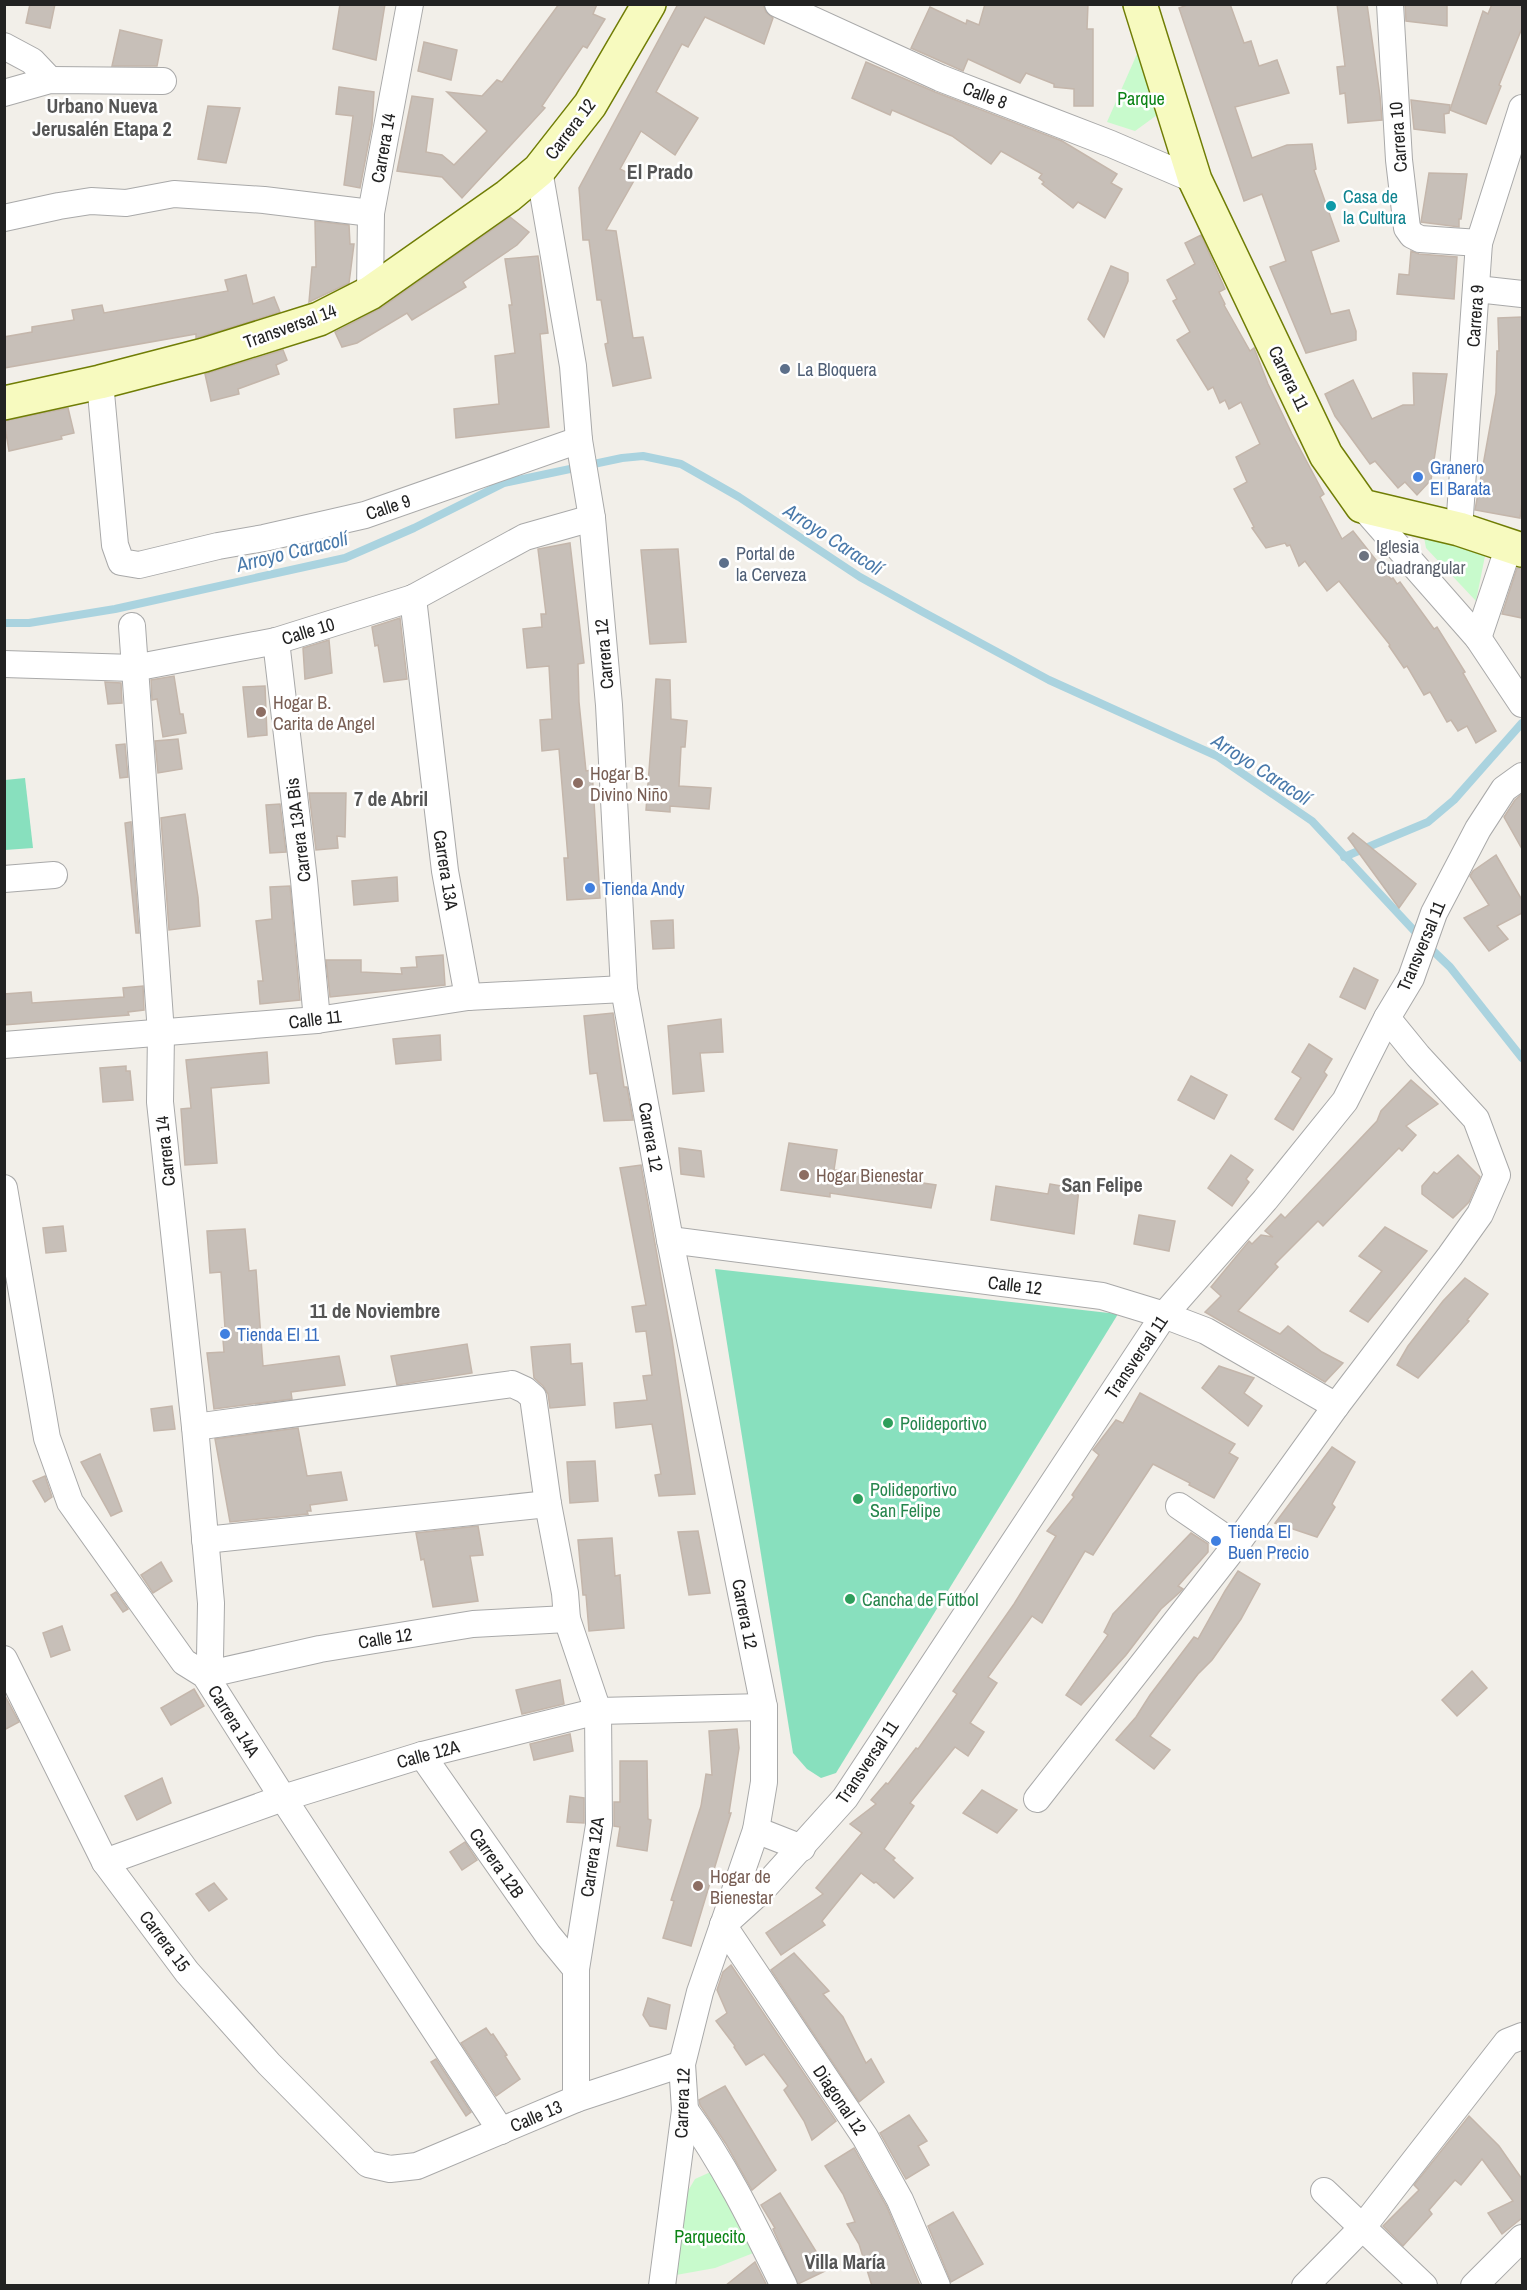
<svg xmlns="http://www.w3.org/2000/svg" width="1527" height="2290" font-family="'Archivo Narrow',sans-serif">
<rect width="100%" height="100%" fill="#f2efe9"/>
<g fill="#c8facc">
<polygon points="1144,38 1165,96 1157,115 1135,131 1107,122"/>
<polygon points="1424,537 1486,551 1476,601 1426,548"/>
<polygon points="715,2170 740,2229 756,2252 715,2268 676,2275 685,2196 695,2179"/>
</g>
<g fill="#88e0be">
<polygon points="25,778 33,848 5,850 5,780"/>
<polygon points="715,1269 1118,1314 836,1773 821,1778 807,1769 793,1753"/>
</g>
<g fill="none" stroke-linecap="round" stroke-linejoin="round">
<g stroke="#aad3df" stroke-width="8">
<polyline points="4,623 29,623 115,609 345,558 414,528 504,483 622,458 643,456 681,464 739,497 860,577 923,612 1049,680 1217,756 1312,821 1420,937"/>
<polyline points="1344,857 1428,822 1454,800 1522,723"/>
<polyline points="1428,946 1450,967 1522,1058"/>
</g>
</g>
<g fill="#c7bfb8" stroke="#c4b6ab" stroke-width="1.5">
<polygon points="30,4 55,4 50,28 26,23"/>
<polygon points="340,4 385,4 376,60 333,49"/>
<polygon points="559,4 597,4 593,14 605,19 587,48 583,46 542,106 545,108 462,198 442,177 397,171 412,96 433,99 426,152 442,155 454,165 487,131 447,92 482,96 497,80 502,82"/>
<polygon points="678,4 763,4 766,12 773,18 764,44 705,17 688,47 682,44 656,92 698,118 675,155 641,131 620,169 636,177 606,230 616,231 633,338 643,337 651,378 613,386 605,344 608,343 601,300 597,300 589,240 583,240 579,188"/>
<polygon points="985,4 1088,4 1087,29 1093,29 1093,106 1074,106 1074,89 1054,87 1054,84 1026,73 1020,83 968,59 963,71 911,48 930,7 966,24 967,20 979,25"/>
<polygon points="1190,4 1230,4 1244,43 1251,41 1259,66 1277,60 1289,93 1235,107 1252,158 1287,145 1312,144 1316,169 1314,170 1339,241 1311,251 1331,314 1349,310 1356,331 1356,340 1306,353 1270,267 1286,261 1262,194 1244,201 1179,8"/>
<polygon points="1337,4 1367,4 1380,96 1382,120 1348,123 1345,93 1340,94 1337,67 1345,66"/>
<polygon points="1405,4 1447,4 1447,26 1406,21"/>
<polygon points="1492,4 1522,4 1522,28 1499,85 1501,86 1486,124 1450,110 1483,11 1488,14"/>
<polygon points="120,30 162,40 157,66 112,66"/>
<polygon points="424,42 457,50 451,80 418,71"/>
<polygon points="866,62 935,92 1062,141 1117,174 1111,183 1122,189 1105,218 1078,202 1073,208 1042,184 1044,182 1039,178 1042,174 1001,151 991,164 952,136 892,110 890,115 852,98"/>
<polygon points="339,87 374,92 372,125 360,188 344,185 353,116 336,114"/>
<polygon points="1411,100 1450,105 1449,113 1444,114 1445,133 1414,129"/>
<polygon points="208,106 240,108 226,163 198,159"/>
<polygon points="1429,173 1467,174 1461,219 1459,219 1459,227 1421,222"/>
<polygon points="510,217 529,232 517,245 463,282 466,287 412,320 407,313 357,343 342,347 335,332 381,308"/>
<polygon points="315,221 349,225 350,244 354,244 349,283 309,302 312,267 316,267"/>
<polygon points="1201,235 1225,289 1219,292 1225,304 1224,305 1250,351 1254,348 1268,384 1292,434 1324,494 1320,497 1342,539 1353,531 1391,579 1393,578 1397,584 1400,582 1434,629 1437,627 1465,672 1463,673 1496,731 1476,743 1467,726 1458,731 1451,720 1447,722 1430,692 1424,695 1407,666 1404,668 1389,646 1390,645 1339,581 1327,591 1305,561 1299,566 1290,545 1287,546 1285,543 1266,548 1252,528 1254,527 1234,489 1247,482 1236,457 1260,444 1241,402 1229,409 1225,400 1220,403 1213,387 1208,390 1177,340 1190,332 1173,301 1177,299 1167,280 1195,264 1185,243"/>
<polygon points="1411,251 1419,254 1457,257 1454,299 1397,294 1399,274 1409,275"/>
<polygon points="538,256 548,333 540,334 549,427 456,438 454,409 499,404 495,356 515,353 509,305 512,305 505,259"/>
<polygon points="1111,266 1128,273 1128,281 1104,337 1088,319"/>
<polygon points="246,275 253,304 274,297 280,312 196,338 196,334 4,368 4,337 32,332 32,327 74,320 72,310 102,305 104,313 228,291 225,280"/>
<polygon points="1522,317 1522,502 1520,518 1475,510 1496,393 1497,351 1499,351 1498,318"/>
<polygon points="283,350 287,360 276,365 279,374 238,389 239,394 211,401 205,374"/>
<polygon points="1413,373 1447,374 1431,480 1417,495 1405,482 1398,488 1375,461 1370,464 1335,416 1325,394 1353,380 1372,419 1403,405 1414,405"/>
<polygon points="68,408 74,433 61,436 62,439 9,451 4,421"/>
<polygon points="570,543 584,663 578,664 579,702 586,771 592,770 600,898 567,900 564,858 568,858 559,749 542,751 540,720 552,719 549,666 527,668 523,629 542,627 541,614 546,614 538,549"/>
<polygon points="678,549 686,642 650,644 641,550"/>
<polygon points="1517,568 1522,568 1522,618 1502,614"/>
<polygon points="400,618 407,679 384,682 378,645 375,646 372,627"/>
<polygon points="329,640 332,673 305,679 303,648"/>
<polygon points="174,676 180,714 183,714 186,733 163,737 157,699 152,700 151,680"/>
<polygon points="656,679 670,680 671,719 687,721 685,747 681,747 679,786 711,788 709,809 670,806 670,812 646,810"/>
<polygon points="105,682 121,683 122,703 108,704"/>
<polygon points="265,686 267,735 248,737 243,687"/>
<polygon points="178,739 182,769 158,773 155,741"/>
<polygon points="125,744 128,777 120,778 116,745"/>
<polygon points="309,793 346,793 345,837 337,836 338,848 316,850"/>
<polygon points="1522,794 1522,849 1504,817 1515,800"/>
<polygon points="280,804 286,852 270,853 266,805"/>
<polygon points="185,814 198,897 200,926 169,930 161,818"/>
<polygon points="131,822 139,933 136,933 125,823"/>
<polygon points="1353,833 1416,884 1399,908 1348,838"/>
<polygon points="1496,855 1522,900 1522,913 1497,926 1508,939 1489,951 1464,918 1489,905 1470,876 1473,871"/>
<polygon points="397,877 398,901 354,905 352,881"/>
<polygon points="290,886 300,1000 260,1004 258,981 263,981 256,921 272,919 270,887"/>
<polygon points="673,920 674,948 653,949 651,921"/>
<polygon points="443,955 445,985 330,997 326,960 361,960 361,972 402,974 401,968 417,967 416,957"/>
<polygon points="1354,968 1378,980 1365,1009 1340,997"/>
<polygon points="143,986 144,1010 128,1012 129,1015 4,1025 4,994 31,992 32,1003 124,997 123,988"/>
<polygon points="613,1013 624,1087 627,1087 633,1120 604,1121 597,1073 590,1074 584,1016"/>
<polygon points="721,1019 723,1052 700,1053 704,1091 673,1094 668,1026"/>
<polygon points="440,1035 441,1060 396,1064 393,1039"/>
<polygon points="1309,1044 1332,1059 1324,1072 1327,1075 1293,1130 1275,1119 1301,1078 1292,1072"/>
<polygon points="267,1052 269,1083 211,1088 217,1163 185,1165 181,1109 191,1108 186,1060"/>
<polygon points="126,1066 126,1071 130,1071 133,1100 103,1102 100,1068"/>
<polygon points="1191,1076 1227,1095 1214,1119 1178,1100"/>
<polygon points="1411,1080 1438,1104 1406,1126 1416,1135 1402,1151 1399,1148 1323,1226 1318,1221 1275,1264 1278,1267 1238,1311 1280,1334 1288,1326 1322,1352 1343,1363 1325,1382 1205,1312 1221,1296 1211,1287 1249,1241 1252,1244 1261,1235 1273,1237 1265,1231 1281,1214 1285,1218 1377,1121 1381,1111"/>
<polygon points="789,1143 837,1150 834,1170 936,1185 931,1208 830,1193 830,1197 781,1190"/>
<polygon points="679,1148 701,1151 704,1177 681,1174"/>
<polygon points="1231,1155 1253,1170 1246,1179 1249,1182 1232,1206 1208,1188"/>
<polygon points="1458,1155 1480,1177 1469,1202 1453,1218 1422,1194 1422,1186 1434,1172 1437,1174"/>
<polygon points="641,1165 672,1339 695,1494 659,1496 655,1475 661,1474 652,1424 616,1428 614,1403 647,1400 643,1376 652,1375 646,1331 636,1332 632,1307 646,1305 620,1168"/>
<polygon points="1050,1184 1079,1189 1074,1234 991,1220 996,1186 1048,1194"/>
<polygon points="1139,1215 1175,1221 1169,1251 1134,1244"/>
<polygon points="63,1226 66,1251 46,1253 43,1228"/>
<polygon points="1385,1227 1427,1251 1368,1322 1350,1311 1382,1271 1359,1256"/>
<polygon points="245,1229 249,1271 256,1270 263,1366 339,1356 345,1385 291,1392 292,1399 214,1409 207,1353 224,1352 222,1328 225,1328 221,1272 210,1273 207,1231"/>
<polygon points="1465,1278 1488,1294 1467,1320 1469,1321 1418,1378 1397,1365 1408,1346 1443,1301"/>
<polygon points="467,1344 472,1373 397,1385 391,1356"/>
<polygon points="570,1344 571,1364 582,1363 585,1405 550,1408 548,1394 543,1386 534,1378 531,1347"/>
<polygon points="1219,1366 1254,1378 1244,1393 1262,1406 1248,1426 1202,1388"/>
<polygon points="1140,1393 1235,1444 1229,1453 1238,1458 1214,1498 1189,1485 1190,1483 1153,1464 1093,1555 1085,1551 1042,1623 1032,1616 988,1677 997,1683 970,1723 984,1732 968,1756 955,1747 910,1803 914,1806 884,1849 895,1858 893,1860 913,1878 894,1898 876,1882 874,1883 861,1873 822,1921 825,1925 781,1955 766,1933 823,1894 816,1888 862,1833 850,1824 876,1804 871,1800 886,1783 888,1784 916,1748 918,1749 957,1694 953,1691 1014,1604 1056,1536 1047,1531 1074,1497 1072,1495 1099,1455 1093,1450 1116,1420 1123,1423"/>
<polygon points="172,1406 175,1429 154,1431 151,1409"/>
<polygon points="298,1428 307,1476 341,1472 347,1500 310,1505 311,1511 307,1511 308,1514 230,1522 215,1439"/>
<polygon points="1332,1447 1355,1462 1332,1504 1335,1507 1317,1537 1275,1523"/>
<polygon points="100,1454 122,1511 111,1516 81,1462"/>
<polygon points="595,1461 598,1501 570,1503 567,1462"/>
<polygon points="45,1476 52,1497 45,1502 33,1481"/>
<polygon points="478,1526 483,1555 470,1556 478,1601 433,1607 424,1559 421,1560 416,1533"/>
<polygon points="698,1531 710,1593 689,1595 678,1532"/>
<polygon points="1191,1533 1208,1544 1208,1552 1178,1586 1183,1589 1180,1592 1161,1609 1126,1655 1081,1705 1066,1695 1108,1635 1104,1632 1113,1614"/>
<polygon points="612,1538 615,1576 620,1575 624,1628 589,1631 586,1595 583,1595 578,1540"/>
<polygon points="161,1562 172,1581 153,1593 141,1575"/>
<polygon points="1238,1571 1260,1584 1241,1619 1212,1660 1198,1674 1150,1736 1170,1750 1154,1769 1116,1740 1136,1717 1150,1695 1194,1637 1198,1639 1225,1591"/>
<polygon points="116,1592 128,1609 123,1612 111,1595"/>
<polygon points="62,1626 70,1650 51,1657 43,1633"/>
<polygon points="1472,1671 1487,1688 1457,1716 1442,1700"/>
<polygon points="560,1680 564,1704 522,1714 516,1690"/>
<polygon points="194,1689 204,1706 171,1725 161,1708"/>
<polygon points="4,1694 19,1722 4,1730"/>
<polygon points="737,1729 739,1748 729,1813 731,1813 691,1946 663,1938 674,1901 671,1900 701,1806 706,1774 712,1775 709,1731"/>
<polygon points="570,1734 573,1751 534,1760 530,1744"/>
<polygon points="620,1761 647,1761 648,1819 651,1820 647,1851 617,1846 620,1827 614,1826 614,1802 620,1802"/>
<polygon points="162,1778 171,1803 137,1820 125,1796"/>
<polygon points="982,1790 1017,1810 997,1833 963,1813"/>
<polygon points="570,1796 584,1798 584,1823 567,1822"/>
<polygon points="465,1842 477,1860 462,1870 450,1852"/>
<polygon points="214,1883 227,1899 209,1911 196,1894"/>
<polygon points="794,1953 829,1991 823,1994 843,2017 866,2063 871,2059 884,2082 859,2102 771,1970"/>
<polygon points="731,1965 836,2121 812,2140 804,2121 784,2090 788,2086 764,2054 746,2065 734,2047 735,2046 716,2021 727,2013 717,1990 723,1972"/>
<polygon points="648,1998 670,2005 666,2029 650,2026 643,2015"/>
<polygon points="486,2028 491,2035 493,2034 507,2055 505,2056 520,2079 496,2096 461,2043"/>
<polygon points="436,2059 471,2112 466,2116 431,2062"/>
<polygon points="725,2086 776,2170 752,2190 726,2144 700,2105 699,2100"/>
<polygon points="909,2115 927,2141 918,2146 929,2165 906,2179 880,2133"/>
<polygon points="1469,2116 1499,2146 1522,2179 1522,2218 1502,2234 1488,2213 1513,2201 1482,2159 1461,2185 1455,2180 1429,2210 1432,2214 1403,2246 1383,2226 1419,2190 1414,2185"/>
<polygon points="854,2148 887,2207 920,2286 872,2286 859,2244 847,2224 855,2222 843,2194 825,2166"/>
<polygon points="780,2193 817,2253 810,2257 825,2271 798,2284 773,2229 775,2228 761,2205"/>
<polygon points="953,2212 983,2264 951,2282 928,2226"/>
<polygon points="755,2262 767,2286 725,2286"/>
</g>
<g fill="none" stroke-linecap="round" stroke-linejoin="round">
<defs>
<g id="street">
<polyline points="778,4 940,78 1111,144 1195,180"/>
<polyline points="1390,4 1399,160 1407,228 1412,235 1420,239 1479,243"/>
<polyline points="4,46 32,61 50,80"/>
<polyline points="4,93 50,80 163,81"/>
<polyline points="539,170 573,366 579,440 592,518 609,705 624,989 670,1240 764,1707 764,1782 756,1830 700,1992 682,2064 685,2110 662,2286"/>
<polyline points="4,218 59,206 91,201 126,203 174,194 264,200 371,213"/>
<polyline points="1477,289 1522,294"/>
<polyline points="370,293 371,213 410,4"/>
<polyline points="100,382 115,545 121,562 139,565 218,546 264,538 365,515 579,440"/>
<polyline points="1362,506 1478,638 1522,704"/>
<polyline points="1459,529 1479,243 1522,108"/>
<polyline points="413,598 445,871 468,997"/>
<polyline points="132,626 161,1033 160,1102 195,1427 211,1603 210,1658 205,1675 320,1649 473,1624 567,1619"/>
<polyline points="1478,638 1509,546"/>
<polyline points="276,641 304,880 317,1020"/>
<polyline points="4,664 134,668 276,641 413,598 525,537 592,518"/>
<polyline points="4,879 54,875"/>
<polyline points="4,1045 317,1020 468,997 624,989"/>
<polyline points="4,1188 47,1438 70,1502 184,1662 205,1675 283,1798 501,2131"/>
<polyline points="670,1240 1102,1296 1164,1315 1206,1331 1336,1406"/>
<polyline points="195,1427 512,1384 525,1390 533,1397 548,1504 565,1593 567,1619 598,1711 599,1825 576,1969 576,2099"/>
<polyline points="1179,1506 1236,1545"/>
<polyline points="205,1540 548,1504"/>
<polyline points="4,1659 105,1862 187,1972 269,2064 368,2164 390,2169 417,2166 576,2099 682,2064"/>
<polyline points="422,1755 548,1935 576,1969"/>
<polyline points="1037,1799 1236,1545 1336,1406 1450,1256 1480,1214 1497,1175 1476,1119 1418,1056 1387,1018"/>
<polyline points="756,1830 802,1848"/>
<polyline points="105,1862 283,1798 422,1755 598,1711 764,1707"/>
<polyline points="723,1925 763,1889 845,1798 1164,1315 1265,1200 1345,1101 1387,1018 1411,978 1434,913 1478,829 1504,789 1522,776"/>
<polyline points="723,1925 865,2137 900,2200 937,2286"/>
<path d="M 685,2110 C 725,2165 754,2225 784,2286"/>
<polyline points="1324,2191 1424,2286"/>
<polyline points="1305,2286 1362,2228 1507,2042 1522,2036"/>
<polyline points="1474,2286 1522,2238"/>
</g>
<g id="secondary">
<polyline points="1140,4 1195,180 1326,455 1362,506 1459,529 1522,550"/>
<polyline points="4,403 100,382 204,355 319,319 370,293 508,196 539,170 590,105 649,4"/>
</g>
</defs>
<use href="#street" stroke="#a9a9a9" stroke-width="28"/>
<use href="#secondary" stroke="#707d05" stroke-width="36"/>
<use href="#street" stroke="#fff" stroke-width="26"/>
<use href="#secondary" stroke="#f7fabf" stroke-width="33"/>
</g>
<circle fill="#0f9aa8" stroke="#fff" stroke-width="2" cx="1331" cy="206" r="6"/>
<g fill="#5c6f8a" stroke="#fff" stroke-width="2">
<circle cx="785" cy="369" r="6"/>
<circle cx="724" cy="563" r="6"/>
</g>
<g fill="#3f7fe0" stroke="#fff" stroke-width="2">
<circle cx="1418" cy="477" r="6"/>
<circle cx="590" cy="888" r="6"/>
<circle cx="225" cy="1334" r="6"/>
<circle cx="1216" cy="1541" r="6"/>
</g>
<circle fill="#6b7280" stroke="#fff" stroke-width="2" cx="1364" cy="556" r="6"/>
<g fill="#8d6e63" stroke="#fff" stroke-width="2">
<circle cx="261" cy="712" r="6"/>
<circle cx="578" cy="783" r="6"/>
<circle cx="804" cy="1175" r="6"/>
<circle cx="698" cy="1886" r="6"/>
</g>
<g fill="#2e9e5b" stroke="#fff" stroke-width="2">
<circle cx="888" cy="1423" r="6"/>
<circle cx="858" cy="1499" r="6"/>
<circle cx="850" cy="1599" r="6"/>
</g>
<g text-anchor="middle" dominant-baseline="central" stroke-width="5" stroke-linejoin="round" paint-order="stroke">
<g font-size="18" fill="#222" stroke="#fff">
<text transform="translate(985 95) rotate(21)">Calle 8</text>
<text transform="translate(570 129) rotate(-53)">Carrera 12</text>
<text transform="translate(1398 137) rotate(-94)">Carrera 10</text>
<text transform="translate(383 148) rotate(-80)">Carrera 14</text>
<text transform="translate(1475 316) rotate(-86)">Carrera 9</text>
<text transform="translate(290 326) rotate(-20)">Transversal 14</text>
<text transform="translate(1289 378) rotate(64)">Carrera 11</text>
<text transform="translate(388 507) rotate(-18)">Calle 9</text>
<text transform="translate(308 631) rotate(-17)">Calle 10</text>
<text transform="translate(604 654) rotate(-95)">Carrera 12</text>
<text transform="translate(298 830) rotate(-97)">Carrera 13A Bis</text>
<text transform="translate(446 870) rotate(81)">Carrera 13A</text>
<text transform="translate(1421 946) rotate(-67)">Transversal 11</text>
<text transform="translate(315 1019) rotate(-7)">Calle 11</text>
<text transform="translate(651 1137) rotate(80)">Carrera 12</text>
<text transform="translate(165 1151) rotate(-96)">Carrera 14</text>
<text transform="translate(1015 1285) rotate(7)">Calle 12</text>
<text transform="translate(1136 1357) rotate(-56)">Transversal 11</text>
<text transform="translate(745 1614) rotate(79)">Carrera 12</text>
<text transform="translate(385 1638) rotate(-9)">Calle 12</text>
<text transform="translate(234 1721) rotate(58)">Carrera 14A</text>
<text transform="translate(428 1754) rotate(-15)">Calle 12A</text>
<text transform="translate(867 1762) rotate(-56)">Transversal 11</text>
<text transform="translate(592 1857) rotate(-82)">Carrera 12A</text>
<text transform="translate(497 1863) rotate(55)">Carrera 12B</text>
<text transform="translate(165 1941) rotate(53)">Carrera 15</text>
<text transform="translate(840 2100) rotate(56)">Diagonal 12</text>
<text transform="translate(682 2103) rotate(-88)">Carrera 12</text>
<text transform="translate(536 2116) rotate(-23)">Calle 13</text>
</g>
<g font-size="18" fill="#0c8416" stroke="#fff">
<text x="1141" y="98">Parque</text>
<text x="710" y="2236">Parquecito</text>
</g>
<g font-size="18" fill="#0d838f" stroke="#fff" text-anchor="start">
<text x="1343" y="196">Casa de<tspan x="1343" dy="21">la Cultura</tspan></text>
</g>
<g font-size="18" fill="#4e5e75" stroke="#fff" text-anchor="start">
<text x="797" y="369">La Bloquera</text>
<text x="736" y="553">Portal de<tspan x="736" dy="21">la Cerveza</tspan></text>
</g>
<g font-size="18" fill="#366cbe" stroke="#fff" text-anchor="start">
<text x="1430" y="467">Granero<tspan x="1430" dy="21">El Barata</tspan></text>
<text x="602" y="888">Tienda Andy</text>
<text x="237" y="1334">Tienda El 11</text>
<text x="1228" y="1531">Tienda El<tspan x="1228" dy="21">Buen Precio</tspan></text>
</g>
<g font-size="18" fill="#5b616d" stroke="#fff" text-anchor="start">
<text x="1376" y="546">Iglesia<tspan x="1376" dy="21">Cuadrangular</tspan></text>
</g>
<g font-size="18" fill="#785e54" stroke="#fff" text-anchor="start">
<text x="273" y="702">Hogar B.<tspan x="273" dy="21">Carita de Angel</tspan></text>
<text x="590" y="773">Hogar B.<tspan x="590" dy="21">Divino Niño</tspan></text>
<text x="816" y="1175">Hogar Bienestar</text>
<text x="710" y="1876">Hogar de<tspan x="710" dy="21">Bienestar</tspan></text>
</g>
<g font-size="18" fill="#27864d" stroke="#fff" text-anchor="start">
<text x="900" y="1423">Polideportivo</text>
<text x="870" y="1489">Polideportivo<tspan x="870" dy="21">San Felipe</tspan></text>
<text x="862" y="1599">Cancha de Fútbol</text>
</g>
<g font-size="20" font-weight="bold" fill="#555" stroke="#fff">
<text x="102" y="105">Urbano Nueva<tspan x="102" dy="23">Jerusalén Etapa 2</tspan></text>
<text x="660" y="171">El Prado</text>
<text x="391" y="798">7 de Abril</text>
<text x="1102" y="1184">San Felipe</text>
<text x="375" y="1310">11 de Noviembre</text>
<text x="845" y="2261">Villa María</text>
</g>
<g font-size="20" font-style="italic" fill="#4a7aab" stroke="#fff">
<text transform="translate(834 539) rotate(33)">Arroyo Caracolí</text>
<text transform="translate(292 551) rotate(-14)">Arroyo Caracolí</text>
<text transform="translate(1262 769) rotate(33)">Arroyo Caracolí</text>
</g>
</g>
<rect width="1527" height="2290" fill="none" stroke="#222222" stroke-width="12"/>
</svg>
